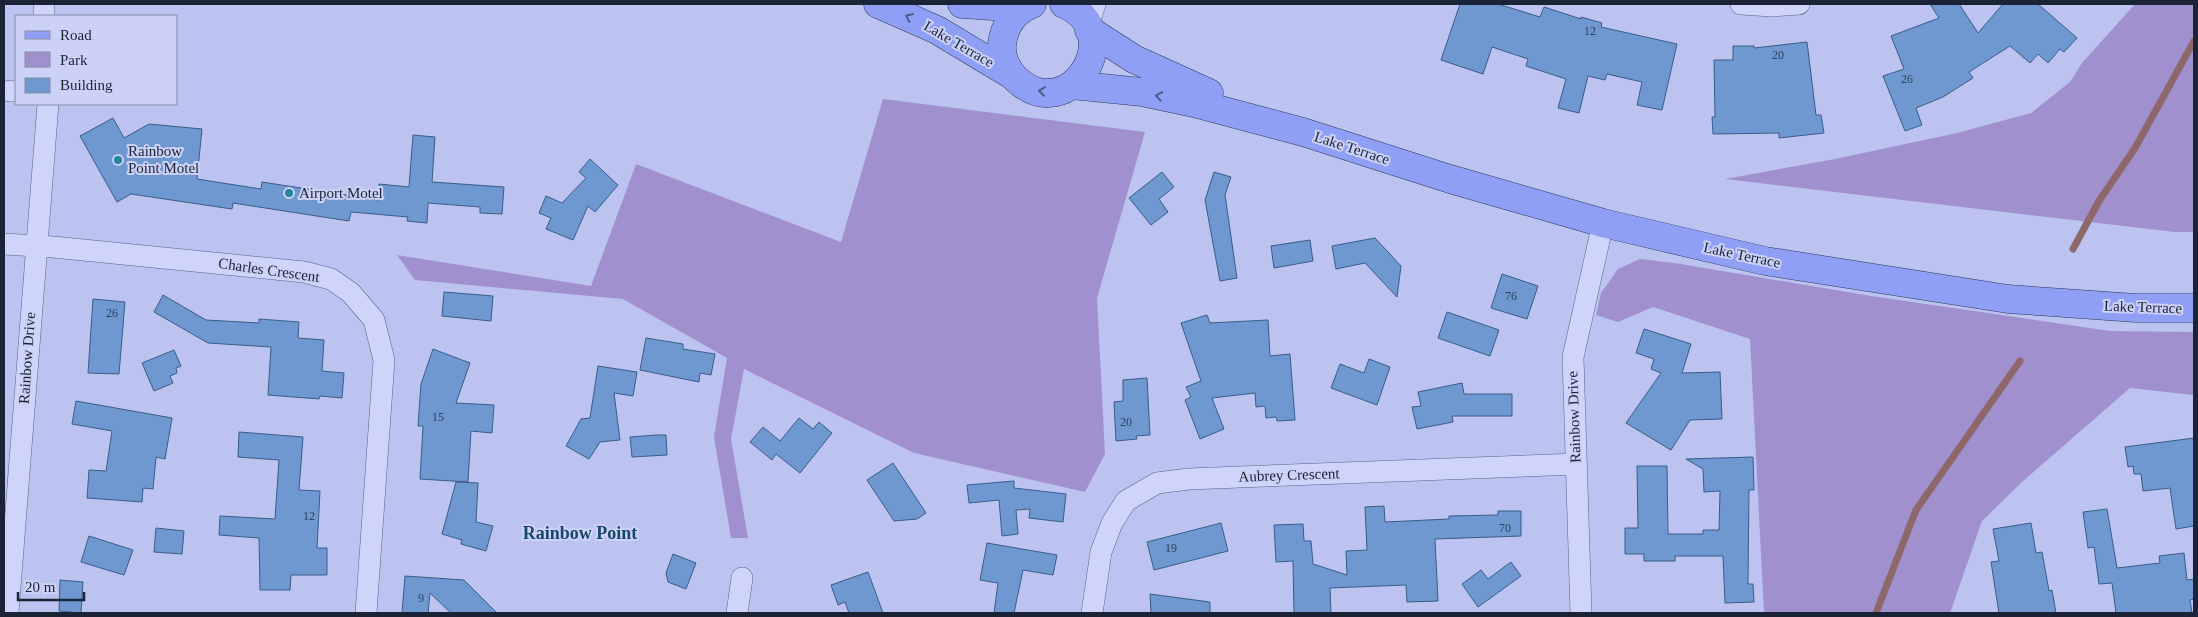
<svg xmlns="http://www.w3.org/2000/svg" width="2198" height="617" font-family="'Times New Roman',serif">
<rect width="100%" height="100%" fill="#bcc3f0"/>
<g fill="#a190ce">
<polygon points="2135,4 2194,4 2194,232 2175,232 1725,179 1835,159 1957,133 2031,113 2070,82 2082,63"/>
<polygon points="883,99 1145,132 1097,298 1105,454 1085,492 914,453 744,369 731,439 748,538 731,538 714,437 727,358 623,299 415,280 397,255 591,286 636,164 841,242"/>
<polygon points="1640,259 1675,263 1871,296 2110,331 2194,332 2194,395 2130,388 2022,482 1982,521 1950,613 1764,613 1750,339 1653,307 1618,322 1596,315 1601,293 1618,269"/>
</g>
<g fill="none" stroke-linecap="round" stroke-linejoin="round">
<g stroke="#8e676b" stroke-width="7">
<polyline points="2073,249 2099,201 2135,148 2194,41"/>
<polyline points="1876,613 1916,510 2020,361"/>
</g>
</g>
<g fill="#6f98d0" stroke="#395c88">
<polygon points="1460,4 1498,4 1540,17 1544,7 1581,19 1581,17 1602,23 1601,27 1677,44 1662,110 1637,105 1642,82 1607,74 1605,80 1588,76 1579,113 1558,108 1566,79 1526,66 1528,59 1492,47 1483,74 1441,60"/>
<polygon points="1930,4 1959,4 1978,33 2003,4 2038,4 2077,38 2064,52 2060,49 2048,63 2038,54 2030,63 2010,46 1969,72 1973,78 1943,97 1916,108 1922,125 1905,131 1883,76 1904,69 1891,36 1939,18"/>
<polygon points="1807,42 1816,115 1821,115 1824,133 1779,138 1779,133 1713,134 1712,117 1715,117 1714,60 1733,60 1733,46 1754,46 1754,48"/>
<polygon points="113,118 124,138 149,124 202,129 197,179 261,189 262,182 378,200 379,184 409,187 413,135 435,137 432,182 504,187 502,214 480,213 480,207 428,203 427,223 407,221 408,217 351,212 349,221 233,203 232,209 131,194 117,202 80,136"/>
<polygon points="590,159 618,185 595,212 588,206 573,240 546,229 551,218 539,213 546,196 562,203 586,178 579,172"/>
<polygon points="1162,172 1174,187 1159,199 1168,212 1151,225 1129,198"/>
<polygon points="1214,172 1231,177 1225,195 1237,278 1220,281 1205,200"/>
<polygon points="1375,238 1401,266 1397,297 1365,263 1336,269 1332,246"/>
<polygon points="1310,240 1313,261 1274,268 1271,246"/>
<polygon points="1502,274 1538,286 1527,319 1491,308"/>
<polygon points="444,292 493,296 491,321 442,316"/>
<polygon points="163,295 206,320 259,323 259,319 299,322 298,338 324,340 322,371 344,373 342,398 320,396 319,399 268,395 271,347 208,343 154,312"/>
<polygon points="93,299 125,302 119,374 88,373"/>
<polygon points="1447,312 1499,330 1490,356 1438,338"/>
<polygon points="1207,315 1210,323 1268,320 1270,356 1290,354 1295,420 1277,421 1276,417 1266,418 1265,406 1256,407 1255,393 1212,398 1224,429 1200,439 1185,400 1191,397 1186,387 1201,381 1181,323"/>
<polygon points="1644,329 1691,344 1682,373 1720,372 1722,419 1690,420 1671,450 1626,423 1661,373 1651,369 1654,359 1636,353"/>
<polygon points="646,338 683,344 683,349 715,354 711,375 700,373 699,382 640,370"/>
<polygon points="433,349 470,363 456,403 494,405 492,433 471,431 468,482 420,479 423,426 418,426 421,384"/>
<polygon points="174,350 181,366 176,368 177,373 170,376 173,383 154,391 142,363"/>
<polygon points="1369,359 1390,367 1377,405 1331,388 1340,364 1364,373"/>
<polygon points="598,366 637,372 633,396 614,393 620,440 600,442 589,459 566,446 581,419 590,418"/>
<polygon points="1147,378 1150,435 1136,436 1137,439 1116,441 1114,402 1123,401 1123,380"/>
<polygon points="1462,383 1464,394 1512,394 1512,416 1452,416 1453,422 1417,429 1412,407 1421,406 1418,392"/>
<polygon points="76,401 172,418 165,459 156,457 153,489 143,488 142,502 87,498 89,470 106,471 112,431 72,424"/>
<polygon points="799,418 813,429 819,422 832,433 800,473 776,454 772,460 750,442 763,427 780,441"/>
<polygon points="239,432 303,437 299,490 320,491 317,548 327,548 327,575 291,575 290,590 260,590 259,538 219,535 220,516 275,519 279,460 238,457"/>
<polygon points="656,435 666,435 667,455 632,457 630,437"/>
<polygon points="2194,438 2194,526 2176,529 2170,488 2143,491 2141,474 2134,474 2133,466 2128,467 2125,447"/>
<polygon points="1753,457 1754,490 1749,490 1748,584 1753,584 1754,602 1725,603 1723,556 1675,556 1675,561 1644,561 1644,554 1625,554 1625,528 1638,528 1637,466 1667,466 1668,534 1703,534 1703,530 1719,530 1720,491 1704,492 1703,469 1686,459"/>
<polygon points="893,463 926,513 917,519 894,521 867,480"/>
<polygon points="1014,481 1014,488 1066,494 1063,522 1029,518 1030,509 1016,510 1018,534 1002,536 999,500 969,503 967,485"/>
<polygon points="456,482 478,483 476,522 493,526 486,551 461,544 462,540 442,534"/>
<polygon points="1384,506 1385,522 1449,519 1449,516 1498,515 1498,511 1521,511 1521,536 1435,539 1438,601 1407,602 1406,585 1330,588 1331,613 1294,613 1293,561 1276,562 1274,525 1303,524 1304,541 1311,541 1313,564 1347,575 1346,551 1367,550 1365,507"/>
<polygon points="2107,509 2117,568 2160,563 2159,556 2184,553 2187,580 2194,579 2194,599 2190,600 2192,613 2116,613 2112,583 2099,584 2094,547 2088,548 2083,512"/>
<polygon points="1221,523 1228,551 1154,570 1147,542"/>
<polygon points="2031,523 2036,553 2042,552 2049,591 2052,590 2056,613 1999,613 1991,562 1999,561 1993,529"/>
<polygon points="156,528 184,531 182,554 154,552"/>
<polygon points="89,536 133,550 124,575 81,562"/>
<polygon points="987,543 1057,555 1053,575 1023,570 1014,613 994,613 998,583 980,580"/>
<polygon points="673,554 696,563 686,589 668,582 666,573"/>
<polygon points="1511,562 1521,576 1478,607 1462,584 1481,570 1488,579"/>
<polygon points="868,572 883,613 849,613 845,602 838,605 831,585"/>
<polygon points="405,576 464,580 497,613 451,613 430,593 428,613 402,613"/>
<polygon points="60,580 83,582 81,613 59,611"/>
<polygon points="1150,594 1210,602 1210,613 1151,613"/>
</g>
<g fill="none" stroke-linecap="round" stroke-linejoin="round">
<defs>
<g id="minor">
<polyline points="44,4 44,16"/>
<polyline points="1741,4 1772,6 1799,4"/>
<polyline points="1088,26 1095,4"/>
<polyline points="10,91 16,91"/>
<polyline points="4,244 53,247 304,272 331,279 351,293 374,320 384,360 366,613"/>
<polyline points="8,613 48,104"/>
<polyline points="737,613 742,578"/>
<polyline points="1092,613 1101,552 1112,523 1126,501 1157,483 1189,479 1576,464"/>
<polyline points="1581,613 1573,357 1603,223"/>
</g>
<g id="major">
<polyline points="878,4 937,30 1012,75"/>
<polyline points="962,4 1023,8"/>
<path d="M 1032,4 C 1014,11 1004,26 1002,45 C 1001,57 1007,71 1016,79 C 1069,129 1130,32 1064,4"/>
<polyline points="1089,30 1134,59 1209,93"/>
<polyline points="1072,85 1142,92 1194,103 1303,132 1450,179 1603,223 1765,261 2008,299 2136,308 2194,308"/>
</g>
</defs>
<use href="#minor" stroke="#556488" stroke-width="22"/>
<use href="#major" stroke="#2a3955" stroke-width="29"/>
<use href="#minor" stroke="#cfd5fa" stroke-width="21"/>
<use href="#major" stroke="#909ff6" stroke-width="28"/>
</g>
<defs><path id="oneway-chevron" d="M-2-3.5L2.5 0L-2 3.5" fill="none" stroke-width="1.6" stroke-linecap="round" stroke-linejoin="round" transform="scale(1.25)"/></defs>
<g stroke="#4f5b8c">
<use href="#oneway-chevron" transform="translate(909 17) rotate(-156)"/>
<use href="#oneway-chevron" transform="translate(1042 91) rotate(-172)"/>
<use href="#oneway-chevron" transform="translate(1159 96) rotate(-170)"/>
</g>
<g fill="#22869a" stroke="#ccd1f7" stroke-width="2">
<circle cx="118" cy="160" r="5"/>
<circle cx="289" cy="193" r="5"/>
</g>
<g text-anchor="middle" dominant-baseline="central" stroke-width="4" stroke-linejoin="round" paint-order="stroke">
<g font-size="12" fill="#2f415c">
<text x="1590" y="31">12</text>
<text x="1778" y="55">20</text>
<text x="1907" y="79">26</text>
<text x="1511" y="296">76</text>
<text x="112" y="313">26</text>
<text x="438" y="417">15</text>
<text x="1126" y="422">20</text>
<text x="309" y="516">12</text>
<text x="1505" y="528">70</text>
<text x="1171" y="548">19</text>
<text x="421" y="598">9</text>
</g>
<g font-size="15" fill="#1a2436" stroke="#ccd1f7">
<text transform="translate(959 44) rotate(30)">Lake Terrace</text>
<text transform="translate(1352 148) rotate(18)">Lake Terrace</text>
<text transform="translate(1742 255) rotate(12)">Lake Terrace</text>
<text transform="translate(269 270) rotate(8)">Charles Crescent</text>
<text transform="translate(2143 307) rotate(2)">Lake Terrace</text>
<text transform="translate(27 358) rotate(-86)">Rainbow Drive</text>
<text transform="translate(1574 417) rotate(-92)">Rainbow Drive</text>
<text transform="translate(1289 475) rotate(-2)">Aubrey Crescent</text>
</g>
<g font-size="15" fill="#1a2436" stroke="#ccd1f7" text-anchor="start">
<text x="128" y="151">Rainbow<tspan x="128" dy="17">Point Motel</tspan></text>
<text x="299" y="193">Airport Motel</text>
</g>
<g font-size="18" font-weight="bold" fill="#184865" stroke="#ccd1f7">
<text x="580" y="533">Rainbow Point</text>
</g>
</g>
<rect width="2198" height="617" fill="none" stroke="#1a2436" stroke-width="10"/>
<rect x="15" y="15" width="162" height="90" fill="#ccd1f7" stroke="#858caa"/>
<rect x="25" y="31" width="25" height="8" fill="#909ff6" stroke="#858caa"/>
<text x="60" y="40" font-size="15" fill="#1a2436">Road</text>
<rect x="25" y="52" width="25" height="15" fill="#a190ce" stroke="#858caa"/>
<text x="60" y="65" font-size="15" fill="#1a2436">Park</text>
<rect x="25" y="78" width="25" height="15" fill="#6f98d0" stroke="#858caa"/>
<text x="60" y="90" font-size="15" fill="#1a2436">Building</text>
<path d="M18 592v8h66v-8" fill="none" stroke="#1a2436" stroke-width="2.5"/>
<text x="25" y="592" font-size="15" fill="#1a2436" stroke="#ccd1f7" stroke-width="4" paint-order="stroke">20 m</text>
</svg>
